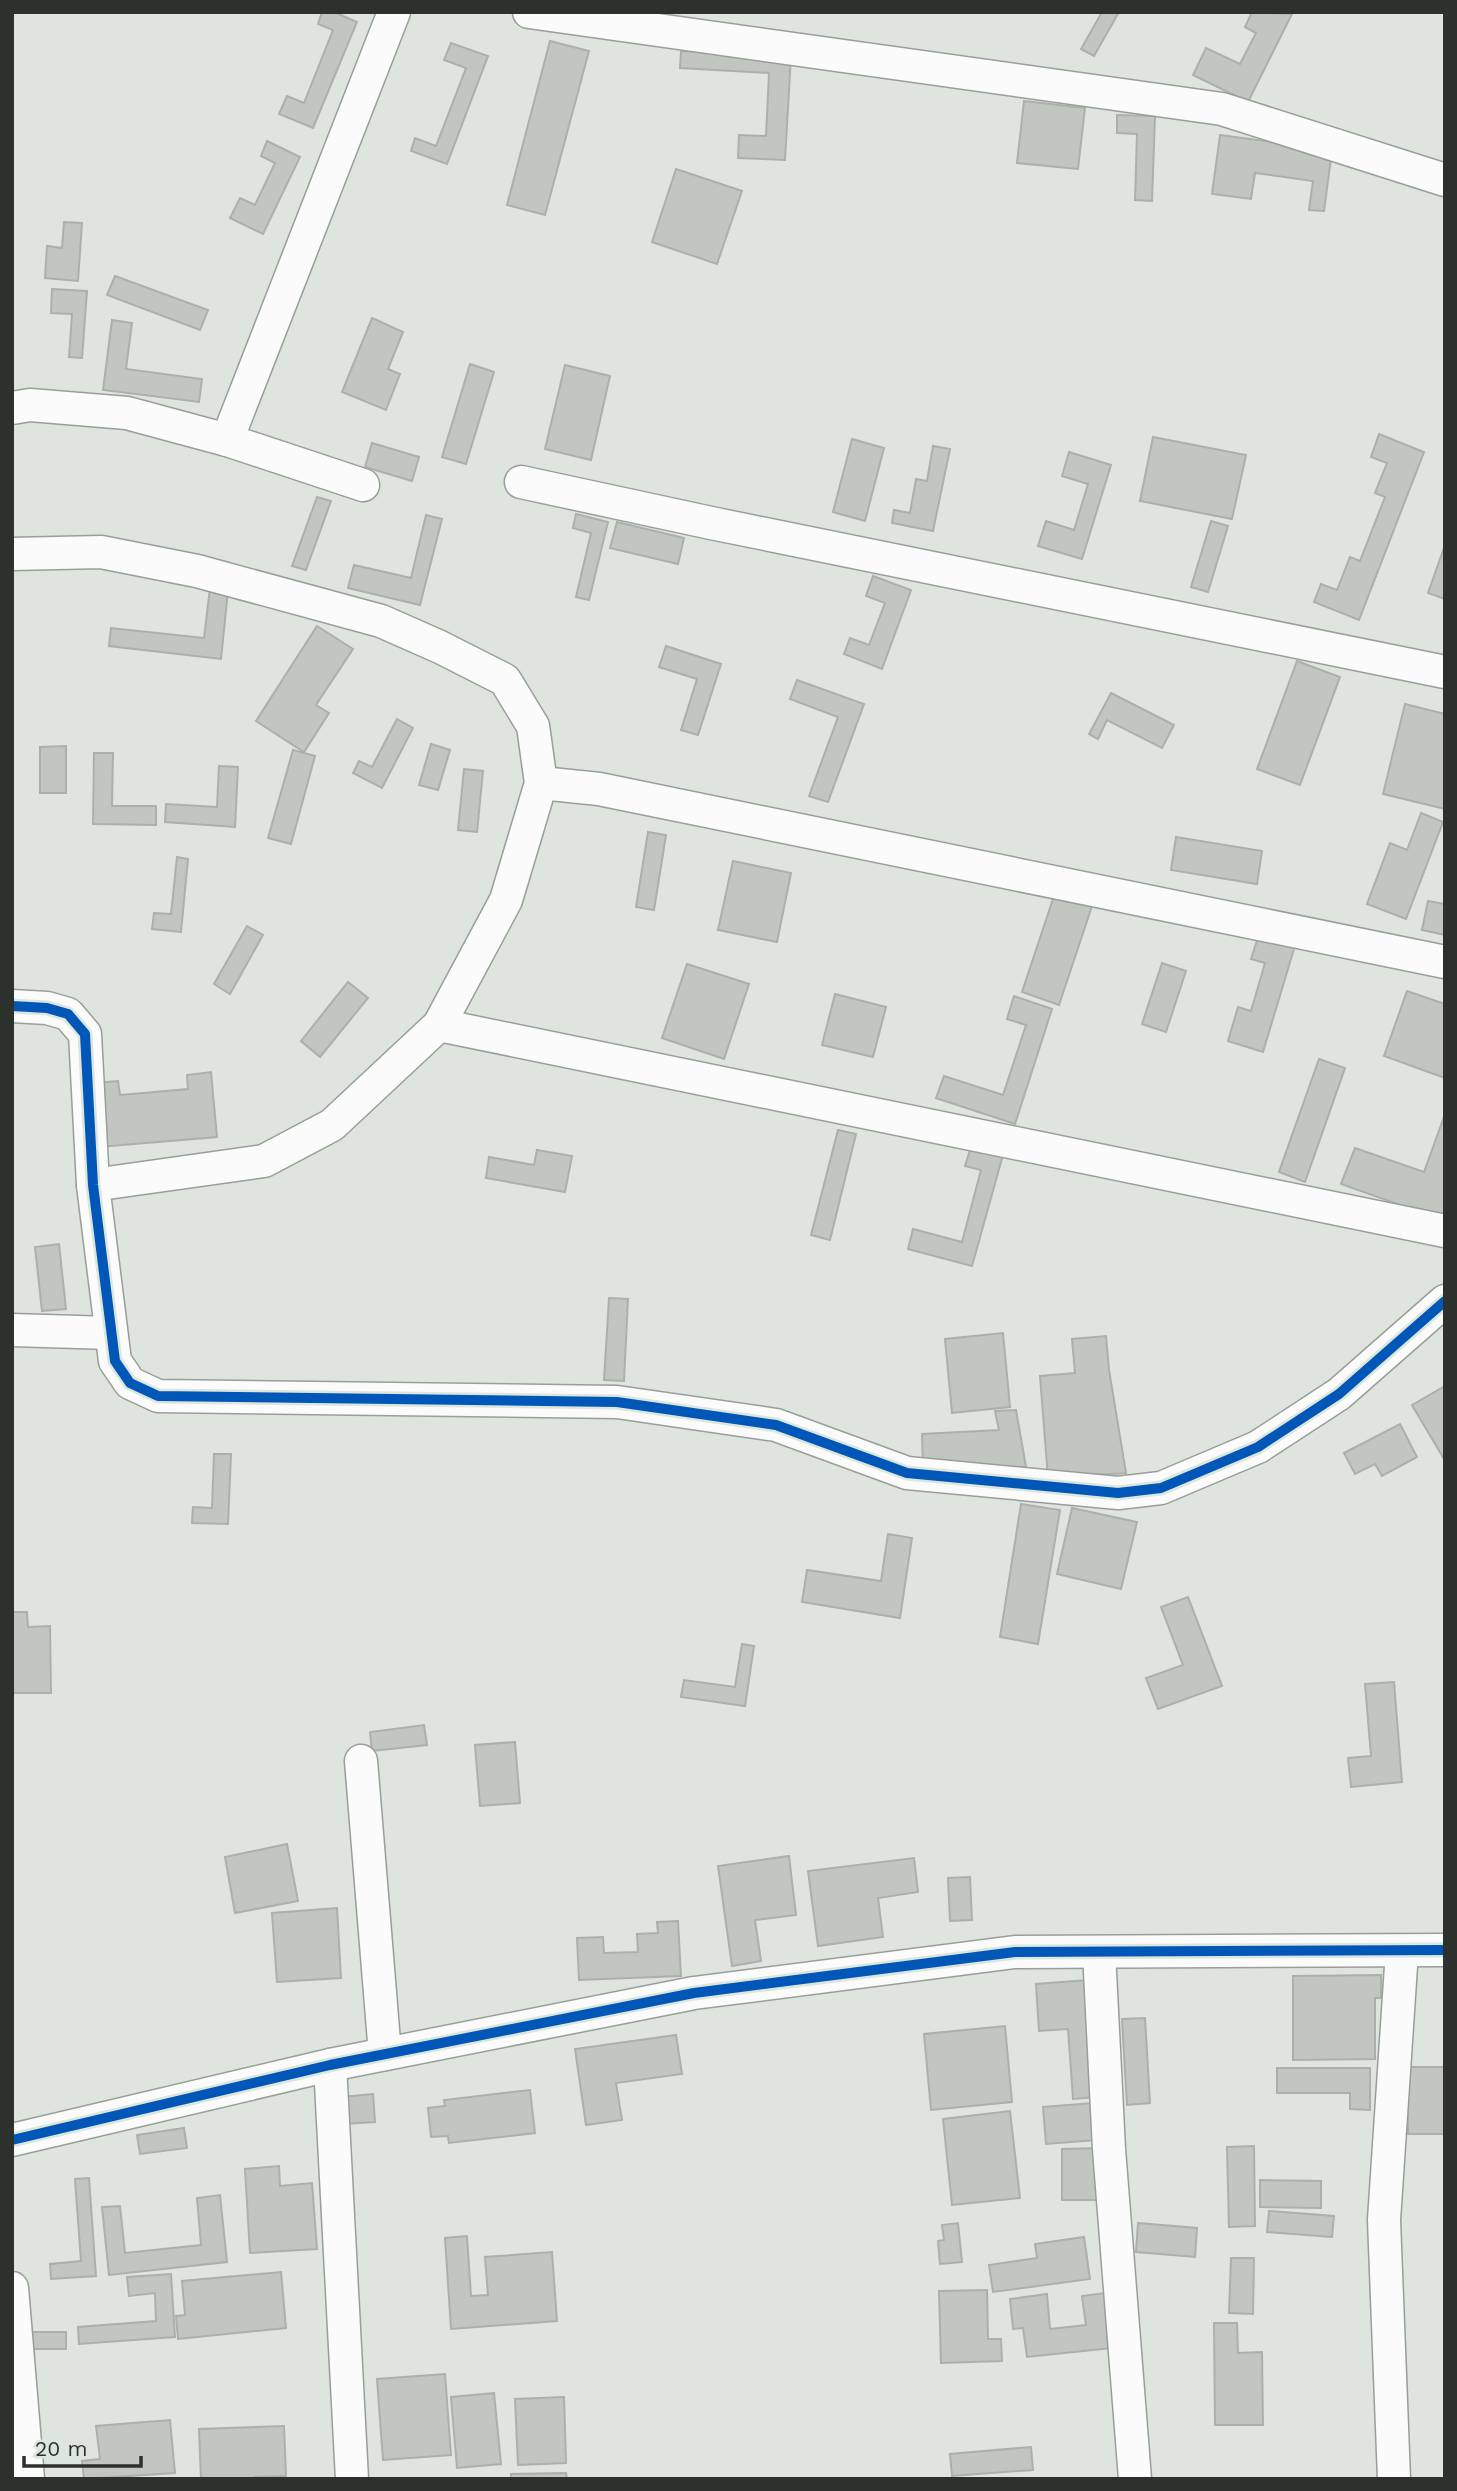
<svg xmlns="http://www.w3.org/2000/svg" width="1457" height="2491" font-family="'Work Sans',sans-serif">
<rect width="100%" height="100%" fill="#dee4de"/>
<g fill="#c1c6c1" stroke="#acb0ac" stroke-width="2">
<polygon points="322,12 334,12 357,22 313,128 279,114 287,96 304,103 333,30 318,24"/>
<polygon points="1102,12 1119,12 1094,56 1081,49"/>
<polygon points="1252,12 1292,14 1248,102 1193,75 1206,48 1240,64 1256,33 1245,27"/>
<polygon points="550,41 589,51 545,215 507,205"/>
<polygon points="451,43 488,56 447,164 411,151 415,138 436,146 466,68 444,60"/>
<polygon points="681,51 791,56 785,160 738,158 739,135 766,136 769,73 680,68"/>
<polygon points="1024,101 1085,108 1078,169 1017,163"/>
<polygon points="1117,115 1155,116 1152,201 1135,200 1137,134 1117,133"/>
<polygon points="1220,135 1332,150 1324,211 1309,210 1313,181 1255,173 1251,199 1212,194"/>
<polygon points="267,141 300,157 263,234 230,218 240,198 255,205 275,163 261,156"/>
<polygon points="676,169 742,191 717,264 652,242"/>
<polygon points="64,222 82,223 78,281 45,278 47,246 62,248"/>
<polygon points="115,276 208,310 200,330 107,295"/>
<polygon points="52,289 87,291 82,358 69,357 72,314 51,313"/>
<polygon points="372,318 403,332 388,369 400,374 386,410 342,392"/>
<polygon points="112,320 132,323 126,369 202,379 199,402 103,390"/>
<polygon points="470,364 494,372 466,464 442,457"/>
<polygon points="565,365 610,376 591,460 545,449"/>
<polygon points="1379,434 1424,452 1359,620 1314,602 1321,584 1337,590 1350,557 1360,561 1385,497 1375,493 1387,463 1371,457"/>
<polygon points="1153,437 1246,455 1232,519 1140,501"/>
<polygon points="852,439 884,448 865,521 833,512"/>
<polygon points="372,443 419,457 412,481 365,467"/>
<polygon points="933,446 950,449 933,531 892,523 894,510 910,513 916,479 927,481"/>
<polygon points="1069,452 1111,465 1082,559 1038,546 1046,521 1074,530 1088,484 1062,476"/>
<polygon points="317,497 331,501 306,570 292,566"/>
<polygon points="576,514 608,522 589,600 576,597 591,533 573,528"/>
<polygon points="426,515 442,519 420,605 348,588 354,565 411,578"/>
<polygon points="1211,521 1228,526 1208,592 1191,587"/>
<polygon points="617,522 684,538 678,564 610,548"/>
<polygon points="1445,545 1445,599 1428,593"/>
<polygon points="873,576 911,590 882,669 844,654 850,638 869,645 885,603 866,596"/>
<polygon points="210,588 228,591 221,659 109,646 111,628 204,638"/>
<polygon points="317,626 353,649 316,705 329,713 304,752 256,721"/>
<polygon points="666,646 721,664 698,735 681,730 697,679 659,667"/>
<rect x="12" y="651" width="1" height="66"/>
<polygon points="1297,661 1340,677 1300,785 1257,769"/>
<polygon points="797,680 864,704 828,802 809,796 838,717 790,699"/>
<polygon points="1111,693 1174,725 1162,748 1107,720 1098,739 1089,734"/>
<polygon points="1405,704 1445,714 1445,809 1383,794"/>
<polygon points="397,719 413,728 382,788 353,773 359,761 372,767"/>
<polygon points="431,744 450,750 438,790 419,785"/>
<polygon points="66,746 66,793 40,793 40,747"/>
<polygon points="293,750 315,756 291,844 268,838"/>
<polygon points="94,753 113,753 112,806 156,806 156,825 93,824"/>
<polygon points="219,766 238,767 235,827 165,822 166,804 217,807"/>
<polygon points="464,769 483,771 477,832 458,830"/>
<polygon points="1421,813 1443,822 1406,919 1367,904 1390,843 1407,850"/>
<polygon points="648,832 666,835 654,910 636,907"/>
<polygon points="1176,837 1262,851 1257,884 1171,870"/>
<polygon points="177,857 188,859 181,932 152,929 154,913 171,914"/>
<polygon points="733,861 791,873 777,942 718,930"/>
<polygon points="1055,893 1092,906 1059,1005 1022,992"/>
<polygon points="1428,901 1445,904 1445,935 1422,930"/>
<polygon points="247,926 263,935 230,994 214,984"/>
<polygon points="1261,928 1297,939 1263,1052 1228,1041 1238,1007 1251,1011 1265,963 1251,959"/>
<polygon points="1162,963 1186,971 1166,1032 1142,1024"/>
<polygon points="687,964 749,984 724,1059 662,1038"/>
<polygon points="348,982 368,998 320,1057 301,1041"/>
<polygon points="1407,991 1445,1004 1445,1078 1384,1056"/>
<polygon points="835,994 886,1007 873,1057 822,1045"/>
<polygon points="1014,996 1052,1009 1015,1124 936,1098 944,1076 1003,1095 1026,1025 1007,1019"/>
<polygon points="1319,1059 1345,1068 1305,1182 1279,1172"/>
<polygon points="211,1072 217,1137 99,1147 94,1083 118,1081 120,1095 188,1089 187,1075"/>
<polygon points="1445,1114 1445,1221 1341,1184 1355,1148 1424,1172"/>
<polygon points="838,1130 856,1134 830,1240 811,1235"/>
<polygon points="971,1147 1003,1155 972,1266 908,1249 913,1229 962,1242 981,1170 965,1166"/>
<polygon points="537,1150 572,1156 565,1192 486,1178 489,1157 534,1165"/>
<polygon points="59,1244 66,1309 42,1311 35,1247"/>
<polygon points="609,1298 628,1299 624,1381 604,1380"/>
<polygon points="1003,1333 1010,1407 952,1413 945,1339"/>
<polygon points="1106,1336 1109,1370 1126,1473 1048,1478 1040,1376 1075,1373 1072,1339"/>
<polygon points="1445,1386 1445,1459 1444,1459 1412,1405"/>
<polygon points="1016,1410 1026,1467 923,1467 922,1434 999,1430 995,1411"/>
<polygon points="1400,1424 1417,1457 1382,1476 1375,1464 1355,1474 1344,1453"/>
<polygon points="214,1454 231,1454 228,1524 192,1523 193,1507 212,1508"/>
<polygon points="1021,1504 1060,1510 1038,1644 1000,1637"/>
<polygon points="1072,1508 1137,1522 1121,1589 1057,1574"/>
<polygon points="888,1534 912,1538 900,1618 802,1602 807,1570 881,1581"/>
<polygon points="1188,1597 1222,1686 1158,1709 1146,1678 1183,1665 1161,1607"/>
<polygon points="12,1612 27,1612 28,1627 50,1626 51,1693 12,1693"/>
<polygon points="742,1644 754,1646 745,1706 681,1697 684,1680 735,1687"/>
<polygon points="1394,1682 1402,1782 1351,1787 1348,1758 1371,1756 1365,1684"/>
<polygon points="424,1725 427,1745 372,1751 370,1732"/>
<polygon points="515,1742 520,1803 480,1806 475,1745"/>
<polygon points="287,1844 298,1901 235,1913 225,1857"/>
<polygon points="789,1856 796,1915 755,1920 761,1961 732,1966 718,1866"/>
<polygon points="914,1858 918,1892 878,1898 883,1937 818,1946 808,1871"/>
<polygon points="970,1877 972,1920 950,1921 948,1878"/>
<polygon points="337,1908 341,1978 277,1982 272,1913"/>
<polygon points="678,1921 681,1976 579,1980 577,1938 603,1937 604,1953 638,1952 637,1934 658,1933 657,1922"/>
<polygon points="1381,1975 1381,1998 1375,1998 1375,2059 1293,2060 1293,1976"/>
<polygon points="1088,1980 1096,2097 1073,2099 1068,2029 1039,2031 1036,1984"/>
<polygon points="1145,2018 1150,2103 1127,2105 1122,2019"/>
<polygon points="1005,2026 1012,2102 931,2110 924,2034"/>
<polygon points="676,2035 682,2074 616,2083 622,2120 586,2125 575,2049"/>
<polygon points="1407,2067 1445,2067 1445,2134 1408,2134"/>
<polygon points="1277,2068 1370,2068 1370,2110 1350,2109 1350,2093 1277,2093"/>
<polygon points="530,2090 535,2133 449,2143 448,2136 431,2137 428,2108 445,2106 444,2100"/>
<polygon points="373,2094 375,2122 343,2124 341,2097"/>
<polygon points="1093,2103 1096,2140 1046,2144 1043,2107"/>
<polygon points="1010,2111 1020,2198 952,2205 943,2119"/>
<polygon points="184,2128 187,2148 140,2154 137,2135"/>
<polygon points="1254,2146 1255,2226 1229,2227 1227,2147"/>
<polygon points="1101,2148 1102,2200 1062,2200 1062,2149"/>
<polygon points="279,2166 280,2186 312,2183 317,2249 250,2253 245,2169"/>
<polygon points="89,2178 96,2276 51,2279 50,2264 81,2261 75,2179"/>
<polygon points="1260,2180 1321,2181 1321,2208 1260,2207"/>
<polygon points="220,2195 227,2262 109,2275 102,2207 120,2206 125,2253 201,2245 197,2198"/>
<polygon points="1269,2211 1334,2216 1332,2237 1267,2232"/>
<polygon points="958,2223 962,2262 940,2264 938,2241 944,2240 942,2225"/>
<polygon points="1138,2223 1197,2228 1195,2257 1136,2252"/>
<polygon points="467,2236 471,2296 488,2295 485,2257 552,2252 557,2321 451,2329 445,2238"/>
<polygon points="1084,2237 1090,2279 993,2292 989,2265 1037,2258 1035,2244"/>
<polygon points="1231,2258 1254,2258 1253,2314 1229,2313"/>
<polygon points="281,2272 286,2328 178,2339 176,2316 185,2315 182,2281"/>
<polygon points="171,2274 175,2337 79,2344 78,2327 156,2321 155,2293 129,2296 127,2277"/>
<polygon points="987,2290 988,2339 1001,2339 1002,2361 941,2363 939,2291"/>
<polygon points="1105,2293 1111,2348 1027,2357 1023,2328 1013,2329 1010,2299 1047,2294 1050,2329 1086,2325 1082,2296"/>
<polygon points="1214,2323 1237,2323 1238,2353 1262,2352 1263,2425 1215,2425"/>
<polygon points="28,2332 66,2332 66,2349 29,2349"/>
<polygon points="445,2374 451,2455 383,2460 377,2379"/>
<polygon points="494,2393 501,2464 457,2468 451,2397"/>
<polygon points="564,2397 566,2463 518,2465 515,2399"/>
<polygon points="170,2420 175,2473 84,2479 82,2461 100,2459 96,2426"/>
<polygon points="284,2426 286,2476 255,2477 255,2479 201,2479 199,2429"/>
<polygon points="1031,2447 1033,2470 952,2476 950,2454"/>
<polygon points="566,2473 567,2479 511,2479 511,2474"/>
</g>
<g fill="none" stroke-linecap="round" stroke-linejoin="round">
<defs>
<g id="minor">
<polyline points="529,12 1222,109 1445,180"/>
<polyline points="12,408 30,405 127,413 227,440 363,485"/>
<polyline points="227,440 394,12"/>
<polyline points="521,482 711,523 1445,672"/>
<polyline points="12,554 101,552 197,571 381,621 440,647 505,680 533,726 541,783 506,900 439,1025 332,1125 264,1161 93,1185"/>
<polyline points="541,783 599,789 1445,962"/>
<polyline points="12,1006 47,1008 68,1014 85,1034 93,1185 115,1361 130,1383 158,1396 617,1402 776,1425 907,1473 1118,1493 1161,1488 1258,1447 1339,1394 1445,1301"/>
<polyline points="439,1025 1445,1231"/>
<polyline points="12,1330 111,1333"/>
<polyline points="361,1761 385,2054"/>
<polyline points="1099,1952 1109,2149 1135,2479"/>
<polyline points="330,2065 352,2479"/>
<polyline points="12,2140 330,2065 694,1993 1015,1952 1445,1950"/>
<polyline points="12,2288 28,2479"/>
<polyline points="1394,2479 1384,2220 1402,1951"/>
</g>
</defs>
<use href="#minor" stroke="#9a9e9a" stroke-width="35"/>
<use href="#minor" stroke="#fafbfa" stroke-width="32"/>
<defs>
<g id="cycleway">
<polyline points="12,1006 47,1008 68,1014 85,1034 93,1185 115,1361 130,1383 158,1396 617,1402 776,1425 907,1473 1118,1493 1161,1488 1258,1447 1339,1394 1445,1301"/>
<polyline points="12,2140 330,2065 694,1993 1015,1952 1445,1950"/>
</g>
</defs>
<use href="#cycleway" stroke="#dce6dc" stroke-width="15"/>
<use href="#cycleway" stroke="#0057b8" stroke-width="10"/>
</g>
<rect width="1457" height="2491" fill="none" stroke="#2d312d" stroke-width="28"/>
<path d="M24 2456v10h117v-10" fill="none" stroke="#2d312d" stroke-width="3.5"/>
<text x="35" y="2456" font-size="21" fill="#2d312d" stroke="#dce6dc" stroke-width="5" paint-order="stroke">20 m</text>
</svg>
